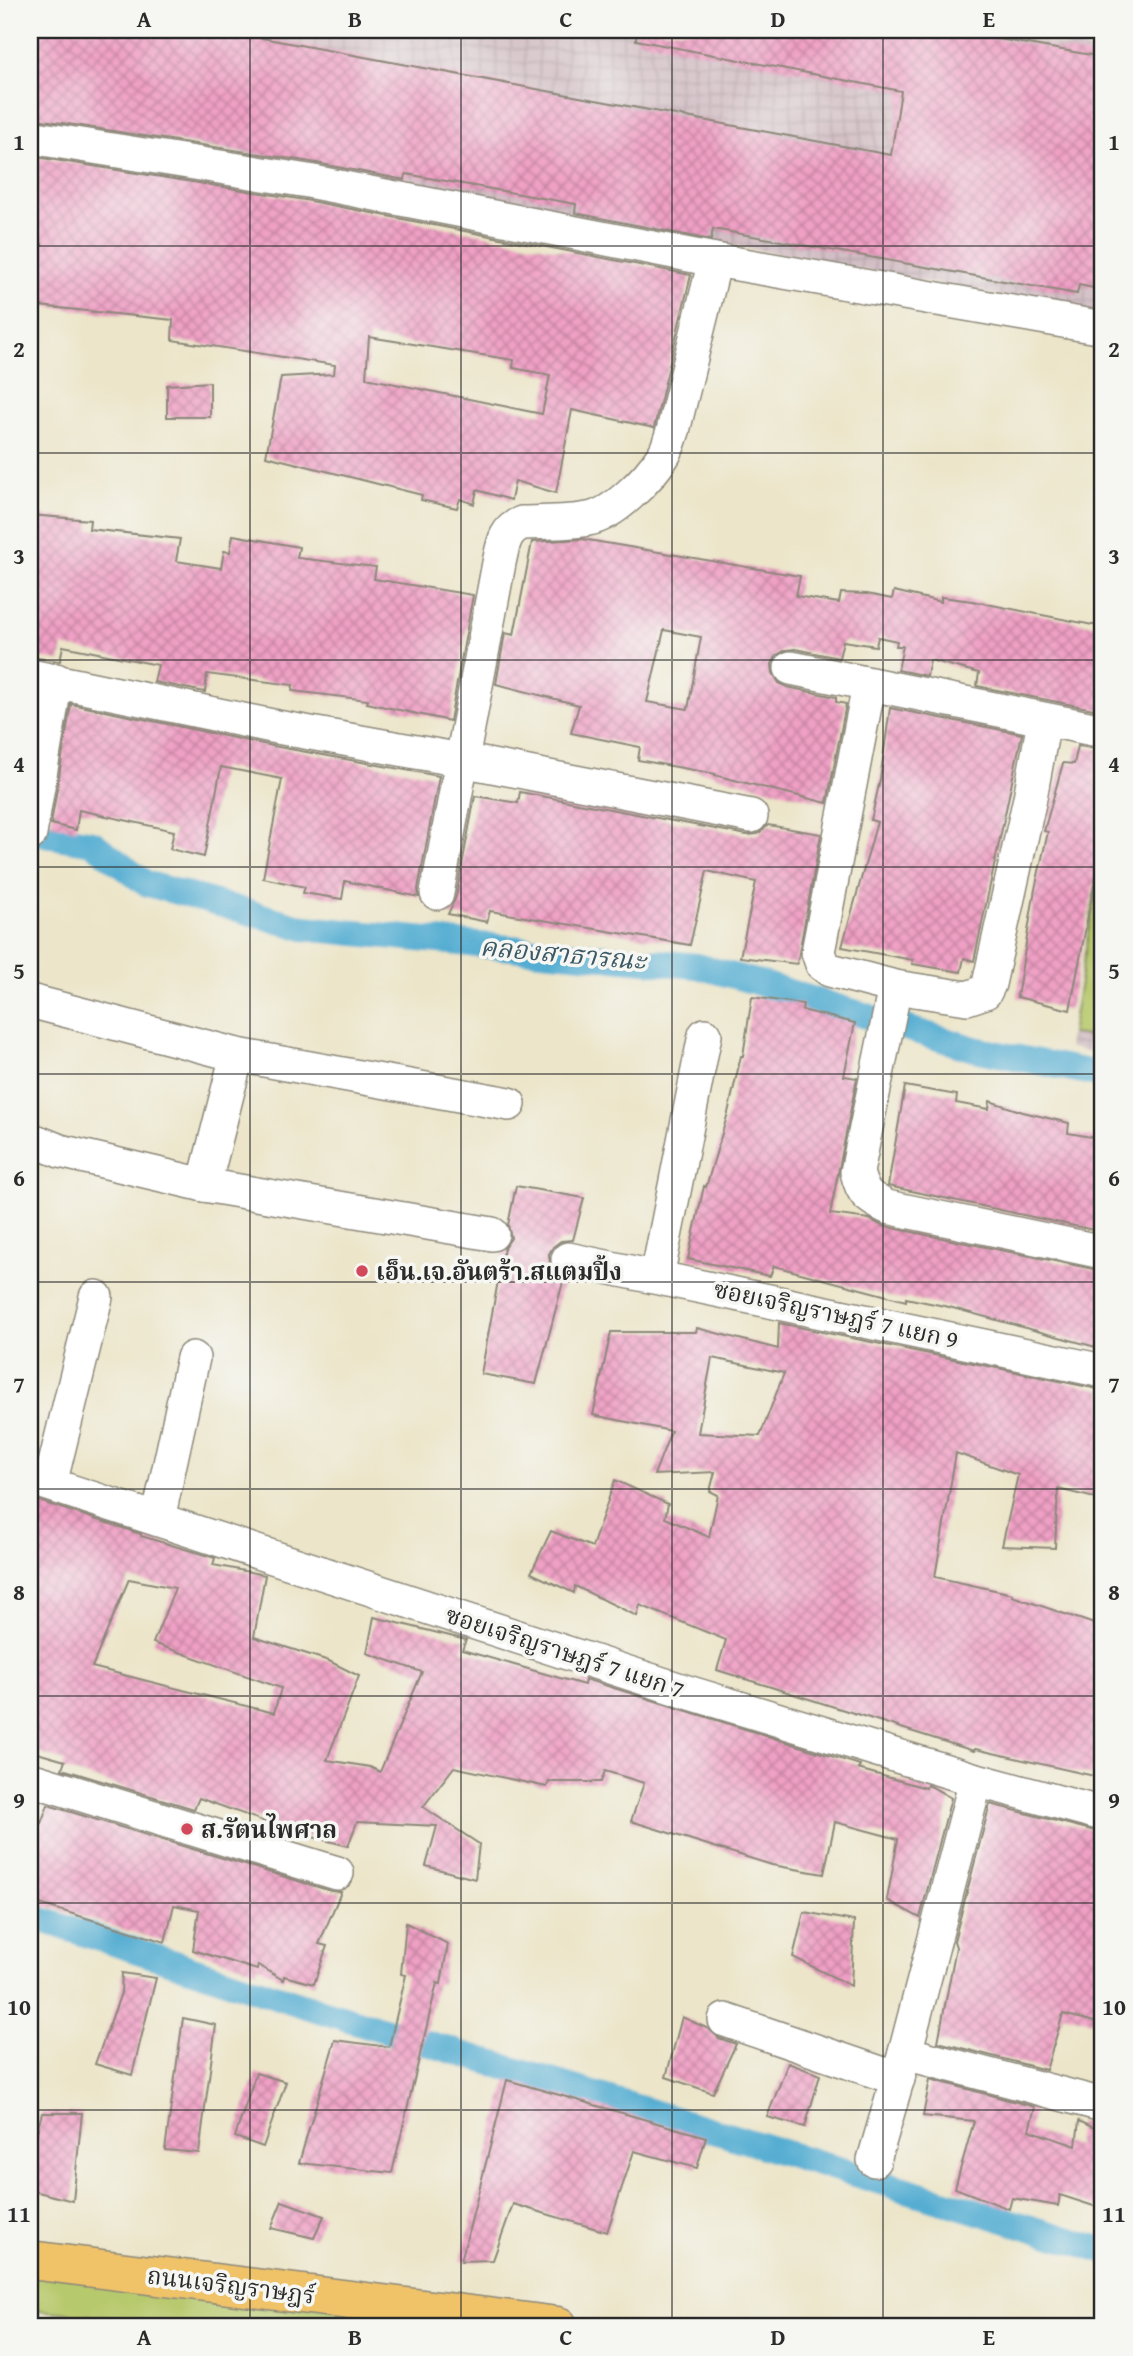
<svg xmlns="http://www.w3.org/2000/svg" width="1133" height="2356" font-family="'Gentium Book Plus','Noto Serif Thai',serif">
<defs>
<pattern id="industrial-grid" width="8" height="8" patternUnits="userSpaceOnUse" patternTransform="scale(1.75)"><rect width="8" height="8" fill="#d2bec4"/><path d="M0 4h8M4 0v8" fill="none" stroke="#b4a3a9"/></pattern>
<pattern id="building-cross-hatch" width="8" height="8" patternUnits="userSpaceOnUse" patternTransform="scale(1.75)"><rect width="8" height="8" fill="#f0a0c5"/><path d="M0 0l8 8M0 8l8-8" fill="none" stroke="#c383a0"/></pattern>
</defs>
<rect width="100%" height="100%" fill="#f6f6f2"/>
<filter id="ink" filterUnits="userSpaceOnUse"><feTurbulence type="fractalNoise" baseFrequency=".0143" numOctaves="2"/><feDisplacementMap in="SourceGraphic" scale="14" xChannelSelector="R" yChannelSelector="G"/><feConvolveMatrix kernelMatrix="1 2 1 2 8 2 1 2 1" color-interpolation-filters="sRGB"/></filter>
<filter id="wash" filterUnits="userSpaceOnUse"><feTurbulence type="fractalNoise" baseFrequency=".00686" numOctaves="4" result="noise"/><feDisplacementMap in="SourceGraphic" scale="28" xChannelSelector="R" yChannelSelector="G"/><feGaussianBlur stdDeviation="1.57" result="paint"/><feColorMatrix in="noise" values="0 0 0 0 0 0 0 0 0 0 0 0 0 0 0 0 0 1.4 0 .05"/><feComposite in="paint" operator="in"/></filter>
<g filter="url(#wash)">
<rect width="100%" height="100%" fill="#ece5c9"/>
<g fill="url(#industrial-grid)">
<polygon points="30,30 975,30 1103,52 1103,315 30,114"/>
<polygon points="1103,843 1103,1055 1068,1047"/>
</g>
<g fill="#b7c96d" stroke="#717a4c" stroke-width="2">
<polygon points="1100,865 1103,866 1103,1038 1071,1034"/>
<polygon points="30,2272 492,2326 182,2326 30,2309"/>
</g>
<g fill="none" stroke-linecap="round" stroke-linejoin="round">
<g stroke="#55add2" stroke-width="26">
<polyline points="30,828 51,836 93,843 145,883 304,928 697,966 756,982 974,1049 1103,1075"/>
<polyline points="30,1916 312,2008 1103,2250"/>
</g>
</g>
<g id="blocks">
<g fill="url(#building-cross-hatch)" fill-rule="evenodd">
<polygon points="30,30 219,30 891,155 901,91 636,40 637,30 958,30 958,32 1103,57 1103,290 1079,285 1077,294 713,229 711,240 575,213 576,204 406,174 405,180 311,162 30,118"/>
<path d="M 30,156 L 305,200 L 691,275 L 654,428 L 572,410 L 556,493 L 515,481 L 511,500 L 477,490 L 474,504 L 460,499 L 457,508 L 421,500 L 422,495 L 266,456 L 281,377 L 334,374 L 335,365 L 172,340 L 173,320 L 30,305 L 42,244 L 30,243 ZM 369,337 L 514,360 L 513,368 L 550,375 L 542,414 L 366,378 Z"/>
<polygon points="210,382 210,417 167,417 167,385"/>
<polygon points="30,515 90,520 89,529 180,539 176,561 221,568 224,551 230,552 233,535 299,547 297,558 376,567 374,579 473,595 450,721 367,703 368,700 292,691 293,685 207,674 205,692 154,682 158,665 63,646 60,661 30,657"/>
<path d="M 582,539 L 800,576 L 796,596 L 839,603 L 841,593 L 867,594 L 892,599 L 894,591 L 941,602 L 941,597 L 972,601 L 1103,627 L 1103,711 L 977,686 L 979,673 L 930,660 L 927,676 L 898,670 L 903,646 L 896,646 L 897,641 L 878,637 L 876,646 L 843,641 L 839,658 L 795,649 L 786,650 L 777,655 L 772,664 L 773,673 L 779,683 L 787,687 L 836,697 L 836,702 L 846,704 L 827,803 L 714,775 L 715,774 L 638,760 L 640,747 L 571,733 L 579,705 L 496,684 L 505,633 L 514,635 L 532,542 ZM 664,630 L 701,637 L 688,709 L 647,702 Z"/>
<polygon points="71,704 273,746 439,776 418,889 419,897 345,881 342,899 303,893 305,887 263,878 282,779 221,767 204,857 170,849 174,831 79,810 76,830 51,824"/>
<polygon points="890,708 1022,734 974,961 964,958 961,972 912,964 913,960 842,947 877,822 871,820 880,780"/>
<polygon points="1078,746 1103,750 1103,839 1070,1010 1017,997 1035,889 1048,832 1044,831 1063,763 1074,764"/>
<polygon points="520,792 747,835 758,834 768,825 821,834 797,964 740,957 756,882 707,871 690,945 490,911 487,922 448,914 456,897 475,796 518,803"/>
<polygon points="752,997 803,1004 802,1010 855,1023 844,1076 857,1078 830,1214 869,1219 883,1226 1103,1271 1103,1349 949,1307 906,1298 906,1301 774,1266 770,1276 688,1259 704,1186 706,1187 728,1113 741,1056 743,1056"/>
<polygon points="905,1086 957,1095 956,1103 989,1109 990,1101 1023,1112 1069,1123 1068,1133 1103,1139 1103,1232 888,1186"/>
<polygon points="516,1186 584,1198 573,1240 561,1241 553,1247 549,1254 550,1266 556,1274 564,1278 536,1384 481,1374 504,1248 511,1238 508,1225"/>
<path d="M 779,1323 L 1103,1390 L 1103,1500 L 1058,1489 L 1055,1548 L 1002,1546 L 1018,1475 L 956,1453 L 935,1577 L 1013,1594 L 1012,1596 L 1103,1627 L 1103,1778 L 975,1749 L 974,1751 L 717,1670 L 726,1640 L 640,1605 L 637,1616 L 575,1586 L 574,1593 L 531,1573 L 551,1531 L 592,1547 L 615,1480 L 668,1504 L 665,1518 L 709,1537 L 718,1495 L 710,1491 L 715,1472 L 654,1475 L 671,1431 L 593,1415 L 611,1332 L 696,1332 L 697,1328 L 778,1349 ZM 712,1358 L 784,1373 L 760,1436 L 698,1433 Z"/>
<path d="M 30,1498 L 141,1534 L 141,1536 L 215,1558 L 213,1565 L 265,1575 L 254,1637 L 329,1661 L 359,1676 L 327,1760 L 370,1767 L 380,1772 L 422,1672 L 367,1653 L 374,1617 L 466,1640 L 462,1650 L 584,1685 L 585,1679 L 860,1765 L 858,1769 L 926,1788 L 927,1785 L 932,1787 L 951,1798 L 920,1918 L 887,1900 L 898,1839 L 835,1822 L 824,1874 L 772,1865 L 631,1821 L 644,1783 L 605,1771 L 601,1782 L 549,1782 L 547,1787 L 454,1767 L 423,1807 L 479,1844 L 475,1879 L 426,1866 L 437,1826 L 357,1822 L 348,1846 L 293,1832 L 199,1798 L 194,1809 L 62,1769 L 65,1761 L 30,1751 ZM 129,1579 L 175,1588 L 153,1643 L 281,1688 L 274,1713 L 92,1667 Z"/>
<polygon points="990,1804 1103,1833 1103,2024 1063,2014 1046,2070 938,2042 956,1947 954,1941"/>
<polygon points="48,1805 331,1891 341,1892 319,1944 327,1946 314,1984 284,1976 283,1980 258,1965 257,1970 193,1950 199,1910 174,1905 165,1942 30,1901 30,1839 34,1841"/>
<polygon points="804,1912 854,1921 851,1986 793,1957"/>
<polygon points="406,1923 448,1944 441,1984 437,1983 392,2173 299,2163 335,2040 389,2047 406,1975 401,1974"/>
<polygon points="122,1973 156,1978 132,2075 95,2064 121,1993"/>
<polygon points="682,2017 709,2029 719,2038 736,2044 713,2093 666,2077"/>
<polygon points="183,2018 216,2025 199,2153 165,2150"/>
<polygon points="788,2063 820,2075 805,2127 767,2117"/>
<polygon points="256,2073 286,2082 263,2147 235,2137"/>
<polygon points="930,2079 1035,2107 1029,2130 1076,2146 1079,2121 1103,2132 1103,2209 1060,2195 1058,2206 1012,2198 1009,2209 955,2188 974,2121 923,2116"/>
<polygon points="507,2080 706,2137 697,2168 634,2151 607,2232 513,2204 493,2260 461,2261"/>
<polygon points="42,2113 82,2113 73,2201 30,2190 30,2158"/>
<polygon points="282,2201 324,2216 314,2238 271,2228"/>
</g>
</g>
</g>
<g filter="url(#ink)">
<use href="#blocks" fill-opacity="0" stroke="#8c887a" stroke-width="2"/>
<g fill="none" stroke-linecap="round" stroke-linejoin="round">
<defs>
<g id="minor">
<polyline points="30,137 308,181 715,260 1103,328"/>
<polyline points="791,668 1103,731"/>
<polyline points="30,676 277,727 461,760 751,816"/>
<polyline points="869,685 818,952 822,964 830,970 895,987 967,998 985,992 989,984 1030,798 1044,721"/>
<polyline points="30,834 56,680"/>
<path d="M 437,893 L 499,563 C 503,545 504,530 522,523 C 544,522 567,523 588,519 C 614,515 649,478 663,456 C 668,449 670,439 673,431 L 715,260"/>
<path d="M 895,987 L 857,1172 C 862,1193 867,1197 887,1207 L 1103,1252"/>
<polyline points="30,1001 237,1055 509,1104"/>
<polyline points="30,1139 60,1151 204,1185 492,1234"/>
<polyline points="204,1185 237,1055"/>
<polyline points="568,1259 1103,1371"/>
<polyline points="657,1277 705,1035"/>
<polyline points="30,1478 684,1691 976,1780 1103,1814"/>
<polyline points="50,1484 96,1297"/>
<polyline points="158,1519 193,1358"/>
<polyline points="30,1779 337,1873"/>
<polyline points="725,2020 898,2079"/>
<polyline points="905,2053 1103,2105"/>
<polyline points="874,2160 905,2053 976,1780"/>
</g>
<polyline id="major" points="30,2260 558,2326"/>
</defs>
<use href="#minor" stroke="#8c887a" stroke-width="36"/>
<use href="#major" stroke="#8c887a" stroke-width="41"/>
<use href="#minor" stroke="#fff" stroke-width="33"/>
<use href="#major" stroke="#f0c369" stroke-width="38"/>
</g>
</g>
<path fill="none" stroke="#2b2b2b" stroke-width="2" stroke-opacity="0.55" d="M 250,30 L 250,2326M 461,30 L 461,2326M 672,30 L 672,2326M 883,30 L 883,2326M 30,246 L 1103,246M 30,453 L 1103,453M 30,660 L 1103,660M 30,867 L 1103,867M 30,1074 L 1103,1074M 30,1282 L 1103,1282M 30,1489 L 1103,1489M 30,1696 L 1103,1696M 30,1903 L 1103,1903M 30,2110 L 1103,2110"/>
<g fill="#d1495b" stroke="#f6f6f2" stroke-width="2.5">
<circle cx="362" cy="1271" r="7"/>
<circle cx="187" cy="1829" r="7"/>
</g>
<g text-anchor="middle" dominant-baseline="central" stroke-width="7" stroke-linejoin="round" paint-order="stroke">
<g font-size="24" font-weight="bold" fill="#2b2b2b" stroke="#f6f6f2" text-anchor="start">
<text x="376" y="1271">เอ็น.เจ.อันตร้า.สแตมปิ้ง</text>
<text x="201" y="1829">ส.รัตนไพศาล</text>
</g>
<g font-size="24" fill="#2b2b2b" stroke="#f6f6f2">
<text transform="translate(836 1314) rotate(12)">ซอยเจริญราษฎร์ 7 แยก 9</text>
<text transform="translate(565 1652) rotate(18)">ซอยเจริญราษฎร์ 7 แยก 7</text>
<text transform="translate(231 2285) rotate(7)">ถนนเจริญราษฎร์</text>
</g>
<g font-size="26" font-style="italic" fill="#3a5865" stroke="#f6f6f2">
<text transform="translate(563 953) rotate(5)">คลองสาธารณะ</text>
</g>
</g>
<rect width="1133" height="2356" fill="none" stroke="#f6f6f2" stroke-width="77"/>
<rect x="38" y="38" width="1056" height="2280" fill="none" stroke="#2b2b2b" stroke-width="2.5"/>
<g font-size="23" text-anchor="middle" font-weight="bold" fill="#2b2b2b">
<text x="144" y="27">A</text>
<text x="355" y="27">B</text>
<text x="566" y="27">C</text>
<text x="778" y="27">D</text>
<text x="989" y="27">E</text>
<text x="19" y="150">1</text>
<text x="1114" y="150">1</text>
<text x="19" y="357">2</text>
<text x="1114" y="357">2</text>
<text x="19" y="564">3</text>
<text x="1114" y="564">3</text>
<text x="19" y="772">4</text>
<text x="1114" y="772">4</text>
<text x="19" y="979">5</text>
<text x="1114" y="979">5</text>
<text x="19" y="1186">6</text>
<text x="1114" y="1186">6</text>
<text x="19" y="1393">7</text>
<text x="1114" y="1393">7</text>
<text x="19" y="1600">8</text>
<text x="1114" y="1600">8</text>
<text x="19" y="1808">9</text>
<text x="1114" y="1808">9</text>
<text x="19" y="2015">10</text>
<text x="1114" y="2015">10</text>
<text x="19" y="2222">11</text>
<text x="1114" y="2222">11</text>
<text x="144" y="2345">A</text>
<text x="355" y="2345">B</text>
<text x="566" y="2345">C</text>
<text x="778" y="2345">D</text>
<text x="989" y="2345">E</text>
</g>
</svg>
